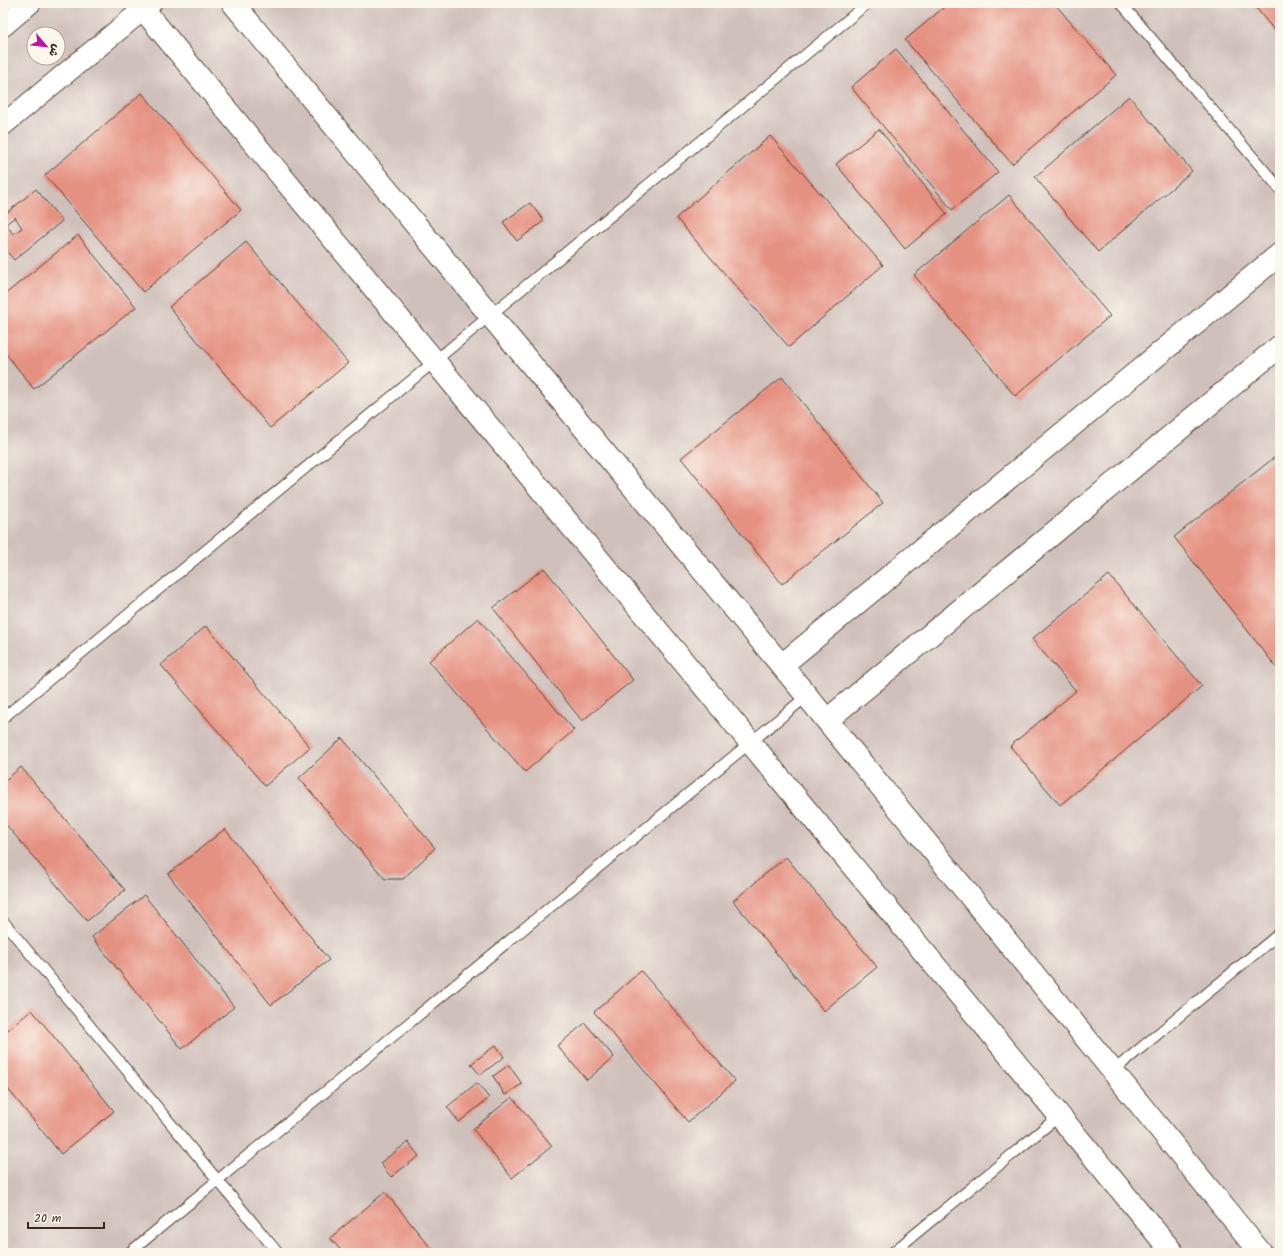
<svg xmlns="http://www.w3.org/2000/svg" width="1283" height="1256" font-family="Kalam,'Playpen Sans Arabic',sans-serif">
<rect width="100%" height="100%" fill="#fbf7ec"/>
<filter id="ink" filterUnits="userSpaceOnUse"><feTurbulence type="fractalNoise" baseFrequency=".025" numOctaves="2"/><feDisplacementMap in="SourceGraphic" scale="8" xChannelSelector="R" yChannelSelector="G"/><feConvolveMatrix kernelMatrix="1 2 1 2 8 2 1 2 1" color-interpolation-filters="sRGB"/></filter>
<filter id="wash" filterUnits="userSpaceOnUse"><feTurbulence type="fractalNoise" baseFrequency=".012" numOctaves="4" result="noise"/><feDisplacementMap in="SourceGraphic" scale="16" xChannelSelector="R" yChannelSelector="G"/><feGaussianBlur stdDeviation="0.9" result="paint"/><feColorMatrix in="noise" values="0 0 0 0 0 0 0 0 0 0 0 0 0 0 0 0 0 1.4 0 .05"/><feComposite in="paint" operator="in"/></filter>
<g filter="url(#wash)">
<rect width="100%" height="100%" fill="#f1e6cb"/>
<path fill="#d0c0bc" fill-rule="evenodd" d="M 3,3 L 1280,3 L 1280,1253 L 3,1253 ZM 34,34 L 58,34 L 58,58 L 34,58 Z"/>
<g id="blocks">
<g fill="#e59182" fill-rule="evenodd">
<polygon points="949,3 1054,3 1116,75 1012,164 905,40"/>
<polygon points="1252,3 1280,3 1280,37"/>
<polygon points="896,49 998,172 952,210 851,87"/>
<polygon points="142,93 241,210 143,292 45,175"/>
<polygon points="1129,96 1192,171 1098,252 1035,177"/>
<polygon points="879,129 947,214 905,249 836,164"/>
<polygon points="770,136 883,265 789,347 676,218"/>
<path d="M 36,189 L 62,221 L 14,260 L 3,247 L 3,216 ZM 15,217 L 22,228 L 13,234 L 6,224 Z"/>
<polygon points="1009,195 1110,316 1015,396 914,275"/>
<polygon points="530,203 544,221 517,241 503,222"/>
<polygon points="78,235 136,307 34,389 3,350 3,296"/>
<polygon points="246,242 348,363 270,428 169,307"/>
<polygon points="782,377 883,503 782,584 681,458"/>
<polygon points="3,398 8,404 3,408"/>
<polygon points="1280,453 1280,672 1174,537"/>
<polygon points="544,568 633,680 582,721 493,608"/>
<polygon points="1109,575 1202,686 1060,805 1010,746 1076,691 1032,639"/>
<polygon points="478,618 574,730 525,772 429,661"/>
<polygon points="206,626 310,747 265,786 161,665"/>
<polygon points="342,738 435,848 403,879 385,879 299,778"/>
<polygon points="21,767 125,890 87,921 3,821 3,782"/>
<polygon points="225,829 329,960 271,1005 168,874"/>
<polygon points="786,857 877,967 824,1011 733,901"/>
<polygon points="144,895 234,1007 182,1049 92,937"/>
<polygon points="641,971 735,1081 688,1122 594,1012"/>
<polygon points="32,1010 114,1111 61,1154 3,1083 3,1034"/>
<polygon points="585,1023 614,1057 587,1080 557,1046"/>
<polygon points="496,1045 504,1057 480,1075 471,1064"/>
<polygon points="509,1065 522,1084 505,1095 493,1076"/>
<polygon points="477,1083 489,1098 459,1122 447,1107"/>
<polygon points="512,1097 552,1146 512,1178 473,1129"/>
<polygon points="408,1142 419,1156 391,1177 380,1163"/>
<polygon points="385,1192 435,1253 343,1253 330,1238"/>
</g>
</g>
</g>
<g filter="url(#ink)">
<use href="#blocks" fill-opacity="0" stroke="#564638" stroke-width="1"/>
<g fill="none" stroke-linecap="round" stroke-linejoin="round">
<defs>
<g id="service">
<polyline points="1121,3 1280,189"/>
<polyline points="3,718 868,3"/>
<polyline points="3,921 278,1253"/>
<polyline points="1113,1071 1280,933"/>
<polyline points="129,1253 807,696"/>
<polyline points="892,1253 1059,1116"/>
</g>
<g id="minor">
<polyline points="3,26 30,3"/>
<polyline points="3,125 151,3"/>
</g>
<g id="tertiary">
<polyline points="138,3 1173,1253"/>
<polyline points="233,3 490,315 807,696 1261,1253"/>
<polyline points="782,665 1280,254"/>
<polyline points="827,720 1280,346"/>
</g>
</defs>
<use href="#service" stroke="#564638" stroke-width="12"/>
<use href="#minor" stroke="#564638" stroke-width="23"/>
<use href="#tertiary" stroke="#564638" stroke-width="24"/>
<use href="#service" stroke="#fff" stroke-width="10"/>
<use href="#minor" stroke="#fff" stroke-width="21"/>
<use href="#tertiary" stroke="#fff" stroke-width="22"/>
</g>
</g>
<rect width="1283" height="1256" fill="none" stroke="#fbf7ec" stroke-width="16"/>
<g transform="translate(46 46) rotate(118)"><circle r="19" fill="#fbf7ec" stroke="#aea59a"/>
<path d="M0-3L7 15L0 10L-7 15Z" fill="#b5179e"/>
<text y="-6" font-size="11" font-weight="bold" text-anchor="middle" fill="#3b2a1e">ش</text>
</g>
<path d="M28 1222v6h76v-6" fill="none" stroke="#3b2a1e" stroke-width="2"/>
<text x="34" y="1222" font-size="12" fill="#3b2a1e" stroke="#fbf7ec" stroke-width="3" paint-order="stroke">20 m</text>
</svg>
